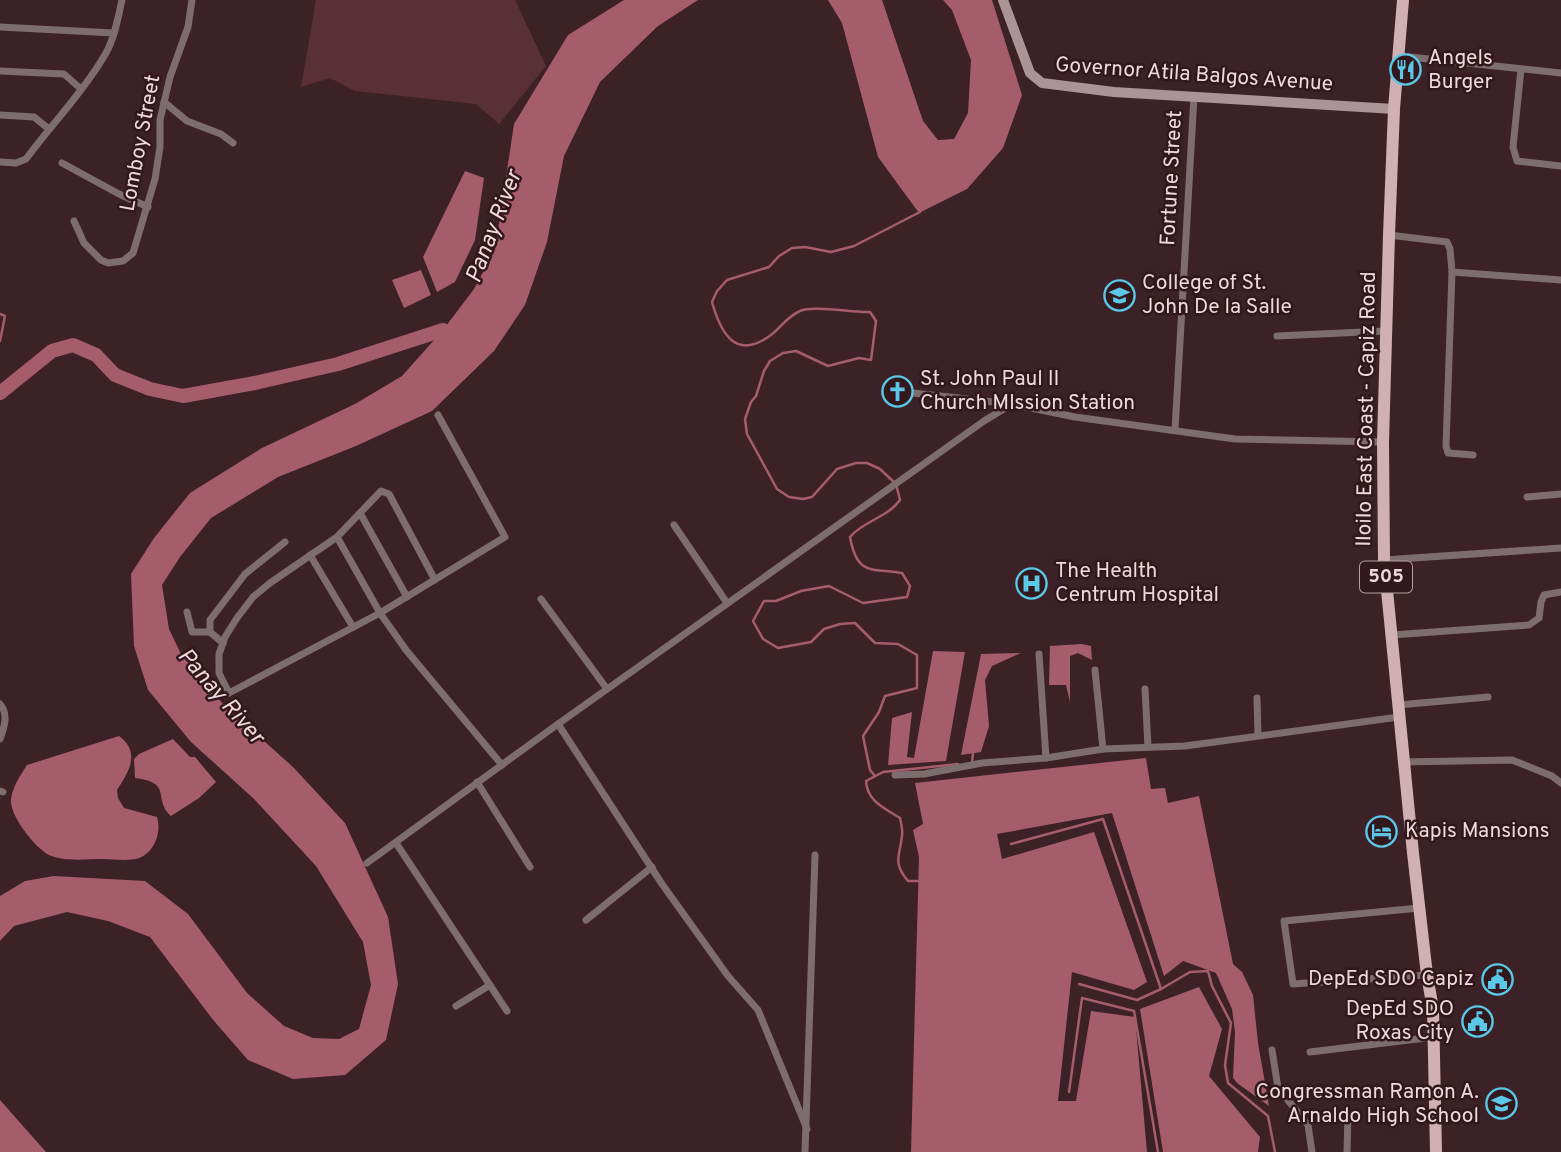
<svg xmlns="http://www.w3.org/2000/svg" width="1561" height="1152" font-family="Overpass,sans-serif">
<rect width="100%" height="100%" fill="#3c2126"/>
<polygon fill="#5a3038" points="316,0 515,0 546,66 499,124 476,104 355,91 330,78 301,87"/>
<g fill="#a65d6b">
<polygon points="624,0 698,0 658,26 600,82 564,156 547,242 525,305 494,351 432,411 356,446 278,477 211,518 180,557 162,585 169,629 181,654 223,704 293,767 345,823 388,917 398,984 386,1040 345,1075 293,1079 248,1060 214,1021 150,937 108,921 67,912 14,926 0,941 0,896 25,881 54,876 145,881 188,914 247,993 284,1026 313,1038 339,1039 359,1029 371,985 363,942 316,866 253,798 191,742 148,690 134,646 131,574 154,538 190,493 262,448 355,404 402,376 443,330 474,289 495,250 514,124 568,35"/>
<polygon points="828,0 882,0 923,121 938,140 954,139 968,113 971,60 952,10 943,0 992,0 1022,95 1003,148 967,189 919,213 878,157 842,23"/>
<polygon points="465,171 484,178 475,240 455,282 437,292 423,257"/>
<polygon points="421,270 431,295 404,308 392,280"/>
<polygon points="1081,644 1091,646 1092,660 1078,653 1070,656 1070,702 1066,685 1049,685 1050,646"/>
<polygon points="933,651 965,652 946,761 888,765 892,718 912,712 907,757 914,758"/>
<polygon points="1021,653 992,666 985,680 989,726 981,752 961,755 981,654"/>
<path d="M 119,736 C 141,752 129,772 117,790 L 118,798 L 124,808 L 157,817 C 162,833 154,855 135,859 C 125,861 113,859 103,859 C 87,859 64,862 49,855 C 35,848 9,815 11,799 C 13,786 20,776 27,765 Z"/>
<path d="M 173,739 L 190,757 L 195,757 L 216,782 L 199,798 L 171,816 C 152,799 174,783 135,778 L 134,759 L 139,754 Z"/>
<polygon points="1146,758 1151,789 1165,788 1168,803 1199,796 1233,964 1242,972 1253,995 1258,1043 1269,1106 1237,1083 1233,1078 1235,1032 1232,1009 1216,973 1183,961 1164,976 1112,813 997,834 1002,859 1094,832 1147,982 1134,990 1072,972 1058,1101 1076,1101 1091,1011 1135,1017 1147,1152 911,1152 919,857 913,830 923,824 915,783"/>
<polygon points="1199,987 1222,1029 1209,1076 1260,1137 1258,1152 1163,1152 1140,1009"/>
<polygon points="0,1100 46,1152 0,1152"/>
</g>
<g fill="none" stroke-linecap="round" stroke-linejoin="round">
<g stroke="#a65d6b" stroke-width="2.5">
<polyline points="0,314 5,316 0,341"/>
<polyline points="972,763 973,753"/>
<path d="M 875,776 L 870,770 L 863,736 L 879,712 L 885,696 L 917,688 L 917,655 L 898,644 L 875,643 L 855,623 L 840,624 L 824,629 L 811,642 L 778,648 L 763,639 L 753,621 L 764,601 L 776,601 L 801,591 L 829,586 L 863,603 L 907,597 L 910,586 L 902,573 C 871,568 857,576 850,537 C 863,521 887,518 900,500 L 896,484 L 880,469 L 867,463 L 856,463 L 837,469 L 812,497 L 803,499 L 789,497 L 777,489 L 747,434 L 745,419 L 751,402 L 756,396 L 764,371 L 770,361 L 783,353 L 796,351 L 828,366 L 859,358 L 871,360 L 876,321 L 870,312 C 854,313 813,305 800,311 C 788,316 781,327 771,335 C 736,361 721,334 712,302 L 717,291 L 727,280 L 769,267 L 779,256 L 792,248 L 805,247 L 831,252 L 854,246 L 920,212"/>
<polyline points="1011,844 1103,819 1161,989 1190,972 1208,971 1212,986 1231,1023 1225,1065 1228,1083 1268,1116 1275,1152"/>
<path d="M 918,881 L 908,881 C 892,862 900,856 902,836 C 903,830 901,823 900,818 C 884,808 867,801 866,781 L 883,772 L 958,764"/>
<polyline points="1079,984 1137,1000 1161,989"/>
<polyline points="1069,1092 1082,998 1134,1011 1158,1152"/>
</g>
<polyline stroke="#a65d6b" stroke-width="14" points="0,393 52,351 73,345 96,355 115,375 150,389 183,396 255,383 338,364 443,330"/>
<g stroke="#7d6d6f" stroke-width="7">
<polyline points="0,27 114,33"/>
<polyline points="1400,56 1561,73"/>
<polyline points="1521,69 1513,147 1517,161 1561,166"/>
<polyline points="0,71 64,74 81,89"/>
<polyline points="164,102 187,121 221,134 233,143"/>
<polyline points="0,115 34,117 49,129"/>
<path d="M 0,162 L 16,163 L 26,159 C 52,124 84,91 106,53 C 115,37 118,17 122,0"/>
<polyline points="62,163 119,194 148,207"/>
<polyline points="74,221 84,243 101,260 108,263 123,261 133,253 155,179 160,147 160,120 170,77 188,27 192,0"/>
<polyline points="1389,235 1447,242 1450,249 1452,272 1446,446 1448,453 1473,455"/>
<polyline points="1452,272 1561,280"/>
<polyline points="1277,336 1385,331"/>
<polyline points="913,393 1012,404 1075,417 1235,439 1383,442"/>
<polyline points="1175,430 1194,96"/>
<polyline points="1527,497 1561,494"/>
<polyline points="360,513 407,597"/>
<polyline points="674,525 727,603"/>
<polyline points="337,537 380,613 406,650 502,765"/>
<polyline points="310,555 353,627"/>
<polyline points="1384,560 1561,548"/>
<polyline points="435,580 389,494 381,491 337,537 270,583 253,597 237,618 225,637 219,654 219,673 229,693 380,613 505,537 438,415"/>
<polyline points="541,599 607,689"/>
<polyline points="187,612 192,632 210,632"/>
<polyline points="1392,635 1529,625 1539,618 1541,602 1544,595 1561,592"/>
<polyline points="223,643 210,632 210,620 245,574 285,542"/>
<polyline points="1039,654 1046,758"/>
<polyline points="1095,670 1103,749"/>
<polyline points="1145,689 1148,747"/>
<polyline points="1257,698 1258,735"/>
<path d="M 0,704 C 9,714 4,728 0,739"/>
<polyline points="1398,705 1488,697"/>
<polyline points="558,724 662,884 728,976 758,1010 807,1129"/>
<polyline points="1403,762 1512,760 1552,776 1561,783"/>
<polyline points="895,775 924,774 982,763 1046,758 1103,749 1185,746 1399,717"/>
<polyline points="477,782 530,867"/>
<polyline points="0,791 3,792"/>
<polyline points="396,843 507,1011"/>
<polyline points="367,863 558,724 984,421 1012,404"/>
<polyline points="1419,908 1284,921 1293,984 1427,975"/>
<polyline points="586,920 652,867"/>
<polyline points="456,1006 490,985"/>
<polyline points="1272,1050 1278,1088 1308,1125 1312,1152"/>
<polyline points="1310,1052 1434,1037"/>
<polyline points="805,1152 815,855"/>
<polyline points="1347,1152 1348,1113"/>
</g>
<polyline stroke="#ac9397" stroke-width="10" points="1003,0 1030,73 1042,83 1114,92 1394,109"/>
<polyline stroke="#d0b0b5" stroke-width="12" points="1403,0 1394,109 1389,235 1383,442 1384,560 1413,853 1427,975 1433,1009 1436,1152"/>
</g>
<defs>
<symbol id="restaurant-ring" viewBox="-11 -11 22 22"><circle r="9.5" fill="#32171c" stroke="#5ac8e6" stroke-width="1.5"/><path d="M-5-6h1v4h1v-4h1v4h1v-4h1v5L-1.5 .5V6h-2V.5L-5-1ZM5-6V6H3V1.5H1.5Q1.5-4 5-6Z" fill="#5ac8e6"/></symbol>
<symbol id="university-ring" viewBox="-11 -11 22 22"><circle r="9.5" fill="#32171c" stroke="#5ac8e6" stroke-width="1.5"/><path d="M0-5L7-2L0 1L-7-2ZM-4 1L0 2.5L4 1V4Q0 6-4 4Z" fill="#5ac8e6"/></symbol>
<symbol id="church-ring" viewBox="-11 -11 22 22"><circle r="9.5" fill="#32171c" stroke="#5ac8e6" stroke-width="1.5"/><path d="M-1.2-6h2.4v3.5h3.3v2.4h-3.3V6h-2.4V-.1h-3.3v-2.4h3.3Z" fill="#5ac8e6"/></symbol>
<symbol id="hospital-ring" viewBox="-11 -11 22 22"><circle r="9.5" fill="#32171c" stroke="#5ac8e6" stroke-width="1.5"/><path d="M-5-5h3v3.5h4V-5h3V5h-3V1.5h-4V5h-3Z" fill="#5ac8e6"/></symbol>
<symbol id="hotel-ring" viewBox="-11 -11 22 22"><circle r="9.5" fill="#32171c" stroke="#5ac8e6" stroke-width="1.5"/><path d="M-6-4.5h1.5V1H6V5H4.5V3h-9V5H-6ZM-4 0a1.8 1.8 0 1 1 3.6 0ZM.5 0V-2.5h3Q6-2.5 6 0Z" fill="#5ac8e6"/></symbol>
<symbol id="civic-ring" viewBox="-11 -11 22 22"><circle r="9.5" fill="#32171c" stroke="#5ac8e6" stroke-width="1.5"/><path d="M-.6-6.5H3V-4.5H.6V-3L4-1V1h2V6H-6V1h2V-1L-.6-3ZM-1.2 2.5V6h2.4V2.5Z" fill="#5ac8e6"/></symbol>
<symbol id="school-ring" viewBox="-11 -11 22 22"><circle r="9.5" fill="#32171c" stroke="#5ac8e6" stroke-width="1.5"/><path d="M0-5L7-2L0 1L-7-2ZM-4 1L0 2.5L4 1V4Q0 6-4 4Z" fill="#5ac8e6"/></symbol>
</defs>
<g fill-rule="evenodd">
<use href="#restaurant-ring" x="1388" y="52" width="35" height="35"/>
<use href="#university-ring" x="1102" y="278" width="35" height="35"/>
<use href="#church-ring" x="880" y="374" width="35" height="35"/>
<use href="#hospital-ring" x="1014" y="566" width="35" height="35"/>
<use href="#hotel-ring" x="1364" y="814" width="35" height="35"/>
<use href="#civic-ring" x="1480" y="962" width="35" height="35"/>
<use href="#civic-ring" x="1460" y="1004" width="35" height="35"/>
<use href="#school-ring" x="1484" y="1086" width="35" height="35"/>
</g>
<g text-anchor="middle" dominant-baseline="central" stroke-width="5" stroke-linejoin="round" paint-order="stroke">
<rect fill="#32171c" stroke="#b59fa2" stroke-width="2" x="1360" y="561.5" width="52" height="31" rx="5"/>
<g font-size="19" font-weight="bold" fill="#edd9dc">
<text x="1386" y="577">505</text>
</g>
<g font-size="21" fill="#edd9dc" stroke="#32171c" text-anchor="start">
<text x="1428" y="58">Angels<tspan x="1428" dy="24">Burger</tspan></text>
<text x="1142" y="283">College of St.<tspan x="1142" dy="24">John De la Salle</tspan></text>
<text x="920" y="379">St. John Paul II<tspan x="920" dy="24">Church MIssion Station</tspan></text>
<text x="1055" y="571">The Health<tspan x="1055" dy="24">Centrum Hospital</tspan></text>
<text x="1405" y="831">Kapis Mansions</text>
<text x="1474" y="979" text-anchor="end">DepEd SDO Capiz</text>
<text x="1454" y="1009" text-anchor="end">DepEd SDO<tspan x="1454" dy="24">Roxas City</tspan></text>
<text x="1479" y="1092" text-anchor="end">Congressman Ramon A.<tspan x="1479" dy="24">Arnaldo High School</tspan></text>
</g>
<g font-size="21" fill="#edd9dc" stroke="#32171c">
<text transform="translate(1194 75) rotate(4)">Governor Atila Balgos Avenue</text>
<text transform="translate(141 143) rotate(-79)">Lomboy Street</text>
<text transform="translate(1172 178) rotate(-87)">Fortune Street</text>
<text transform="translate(1367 409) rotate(-89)">Iloilo East Coast - Capiz Road</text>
</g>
<g font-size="23" font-style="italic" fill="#f0d9dc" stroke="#32171c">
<text transform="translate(495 227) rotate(-69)">Panay River</text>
<text transform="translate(220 697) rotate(49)">Panay River</text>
</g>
</g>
</svg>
